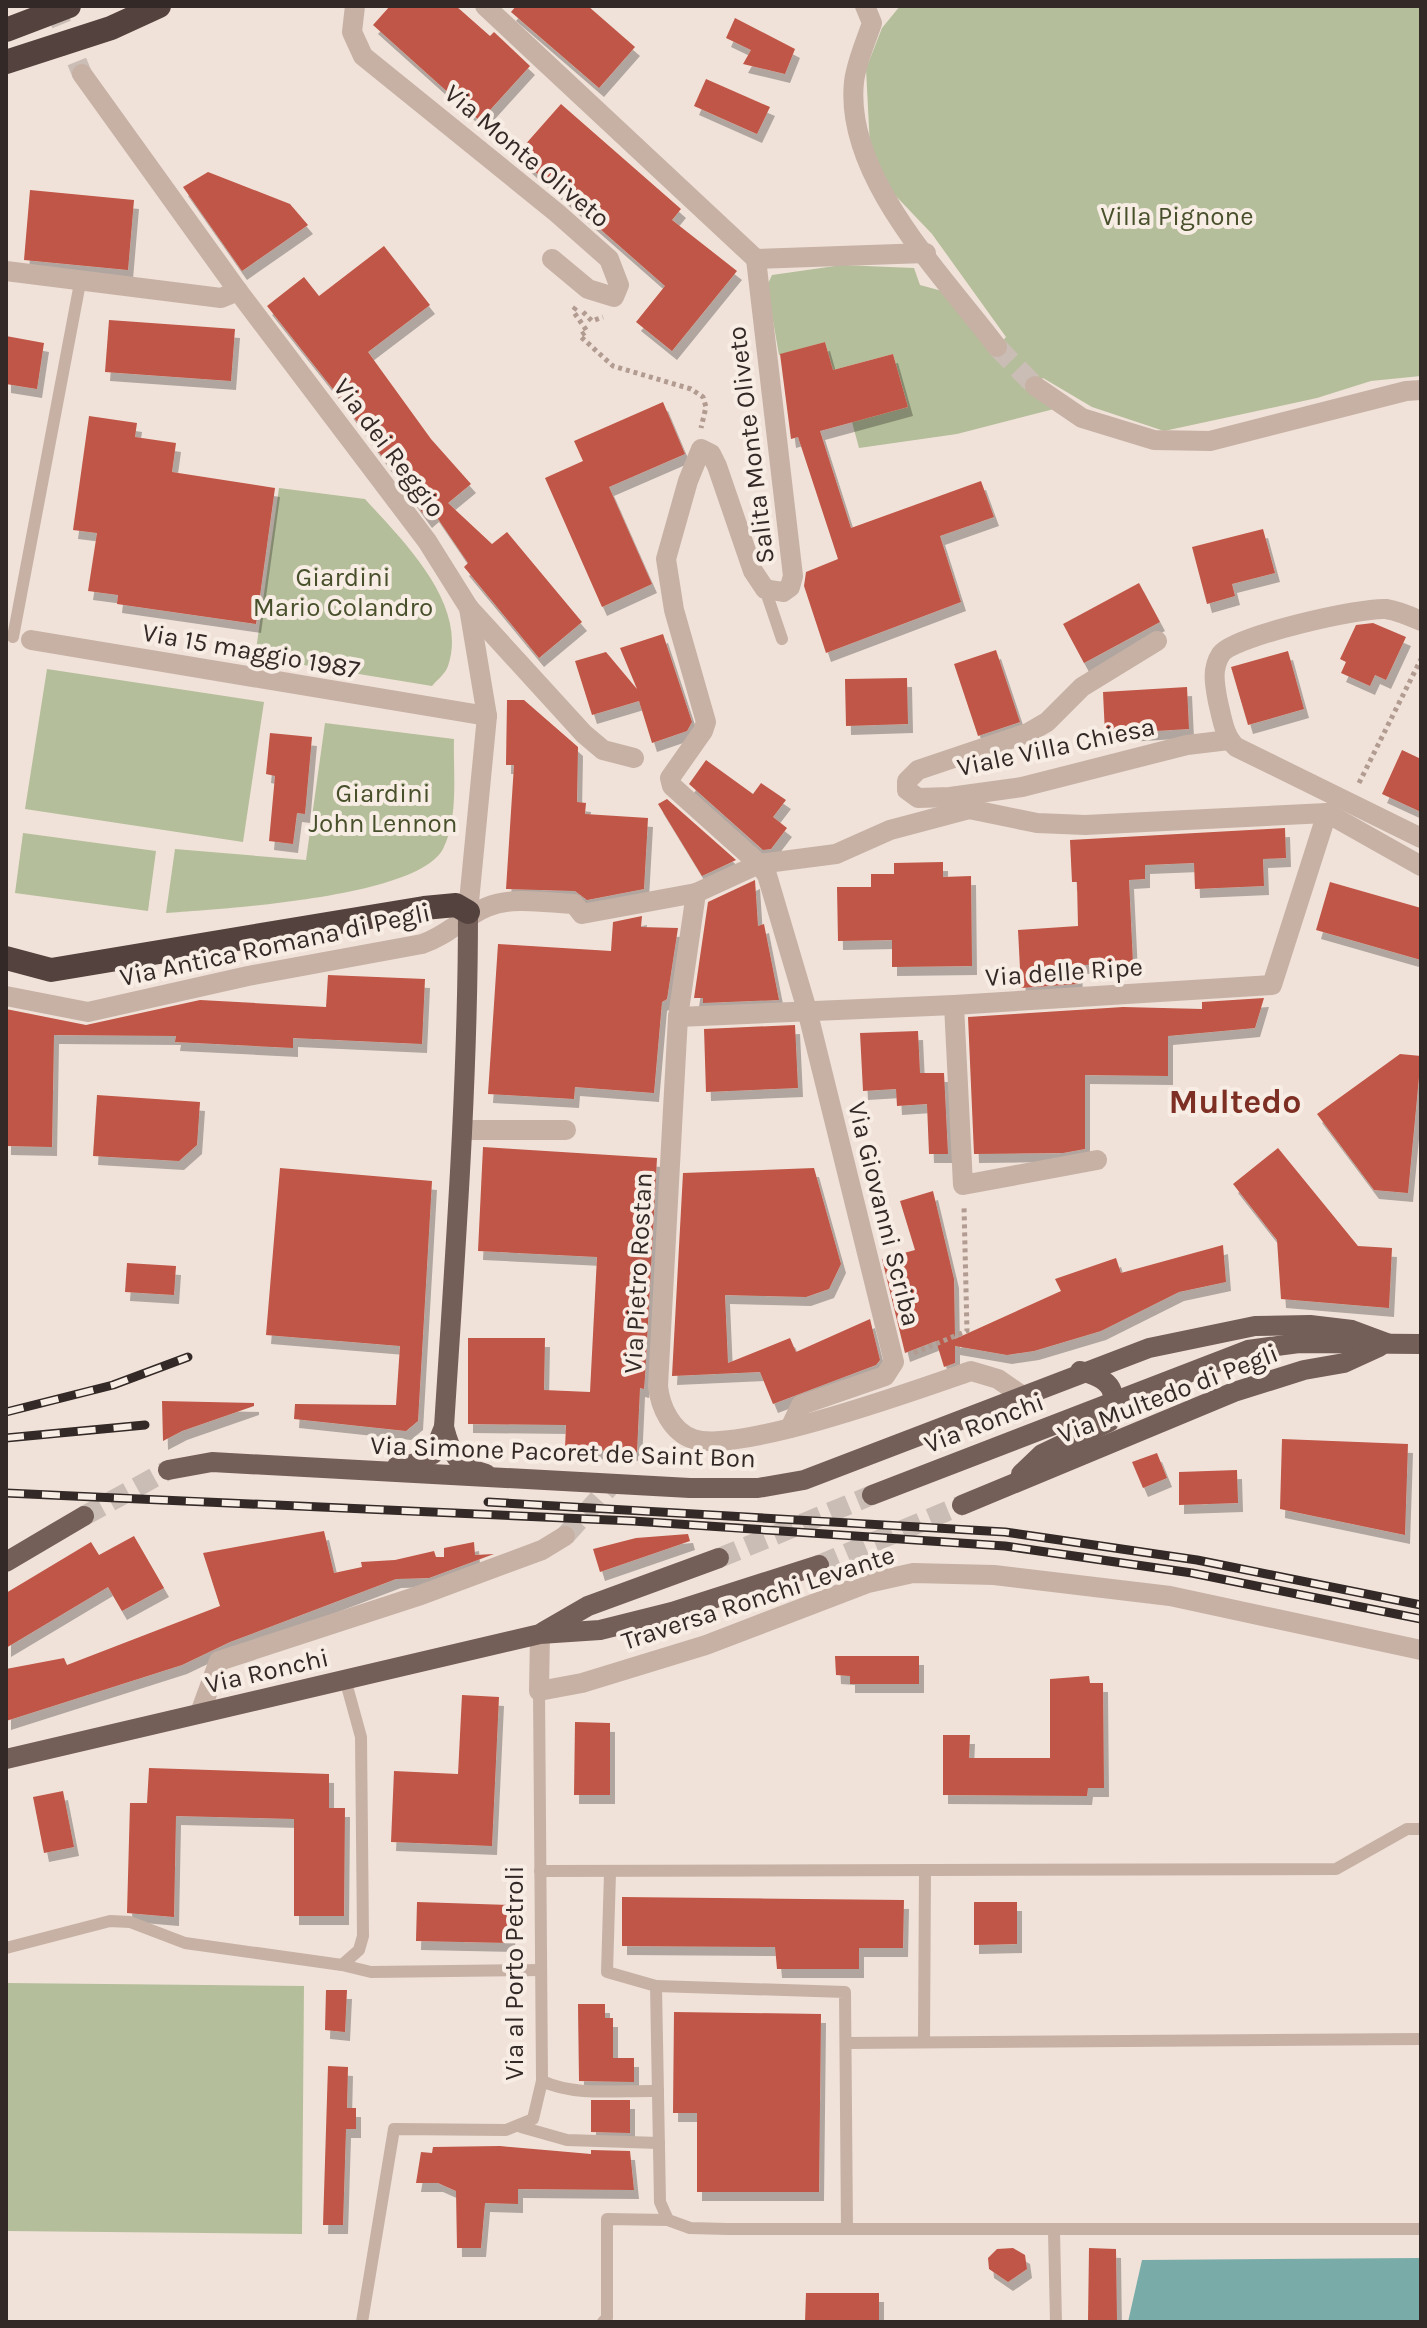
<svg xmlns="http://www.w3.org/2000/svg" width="1427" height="2328" font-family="Karla,sans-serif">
<defs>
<filter id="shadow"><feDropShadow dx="5" dy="9" stdDeviation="0" flood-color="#0004"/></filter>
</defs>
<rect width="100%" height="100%" fill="#f0e2d9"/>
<g fill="#b5be9a">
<polygon points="900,6 1421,6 1421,376 1371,381 1317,398 1164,431 1092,407 1043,378 1030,392 1054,409 957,434 859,448 852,422 908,407 893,354 833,370 825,342 779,355 767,286 772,275 842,265 914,268 920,285 942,291 993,351 1006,337 932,234 892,192 870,147 866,69 882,28"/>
<path d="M 279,488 L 365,499 C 402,540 469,604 448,666 C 446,673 437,680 432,686 L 255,657 Z"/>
<polygon points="47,669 264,702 243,842 25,809"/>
<path d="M 325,723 L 454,739 C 453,774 459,817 443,849 C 417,898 220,909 166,913 L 175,849 L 306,860 Z"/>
<polygon points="23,833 156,851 148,911 15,893"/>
<polygon points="6,1983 304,1986 302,2234 6,2231"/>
</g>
<polygon fill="#79aba8" points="1421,2258 1421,2322 1128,2322 1142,2260"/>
<g fill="#c05646" filter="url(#shadow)">
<polygon points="390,6 456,6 490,36 494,32 530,66 480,121 373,25"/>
<polygon points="516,6 588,6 635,47 599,88 511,12"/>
<polygon points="735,18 795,49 785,74 743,64 751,50 726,38"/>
<polygon points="706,79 770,107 757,134 694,106"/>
<polygon points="561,104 681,209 672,220 737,271 672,351 636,322 665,286 516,155"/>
<polygon points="208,172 290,204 308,225 242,271 183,187"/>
<polygon points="30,190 134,200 128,270 24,260"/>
<polygon points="384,246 430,305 368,352 431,439 471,484 448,503 492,544 507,532 582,622 539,658 464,567 468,563 434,513 427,519 340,398 267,306 304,277 319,296"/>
<polygon points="109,320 235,329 231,381 105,372"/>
<polygon points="6,336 44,343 37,389 6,384"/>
<polygon points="825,342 833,370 893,354 908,407 820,431 851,528 981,481 994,517 940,536 961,602 826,653 804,586 806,572 838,559 798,437 791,439 780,354"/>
<polygon points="663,402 685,454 609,487 652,584 602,607 545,478 583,461 574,441"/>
<polygon points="89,416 137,423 135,437 176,443 172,472 275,488 256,624 117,604 118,595 88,591 97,533 73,530"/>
<polygon points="1263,529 1275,573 1232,584 1235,596 1207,604 1192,547"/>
<polygon points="1139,583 1160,622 1084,663 1063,624"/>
<polygon points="1373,623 1406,637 1386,680 1375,675 1370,686 1341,673 1346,662 1340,659 1356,625"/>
<polygon points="663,634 692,722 687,731 652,743 639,701 592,715 575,661 606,652 637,689 620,648"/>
<polygon points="996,650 1020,722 978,736 954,664"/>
<polygon points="1288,651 1304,709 1248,725 1231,667"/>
<polygon points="907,678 908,724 846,726 845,679"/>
<polygon points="1187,687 1189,729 1105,734 1103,692"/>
<polygon points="507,700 524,700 578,747 577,802 586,803 585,814 648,818 644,889 587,900 575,891 506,889 514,765 506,765"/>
<polygon points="270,733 312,737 305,814 297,813 293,844 269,841 275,776 266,774"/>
<polygon points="1402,750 1421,759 1421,812 1382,794"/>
<polygon points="706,760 753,794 761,783 786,800 773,817 787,828 771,849 763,850 689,784"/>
<polygon points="667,799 736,860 702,876 658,804"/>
<polygon points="1285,828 1286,858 1263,859 1264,886 1195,889 1194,863 1145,865 1145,879 1129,880 1133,964 1077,965 1078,984 1021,988 1018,930 1078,926 1077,882 1072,882 1070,840"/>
<polygon points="943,862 943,877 971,876 972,966 892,967 892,940 838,941 837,887 871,887 871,874 894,874 894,863"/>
<polygon points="755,880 758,926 764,924 779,1000 703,1003 703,998 694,998 708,902"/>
<polygon points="1330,882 1421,908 1421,960 1316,930"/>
<polygon points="642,916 641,927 678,928 667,999 662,1002 654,1093 575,1087 574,1099 488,1094 498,944 611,951 613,922"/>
<polygon points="328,975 425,979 422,1044 293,1038 293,1048 175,1042 176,1036 54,1035 52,1147 6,1146 6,1009 86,1025 200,1000 326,1007"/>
<polygon points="1264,998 1255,1028 1168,1036 1168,1076 1085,1075 1085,1149 1063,1153 974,1154 968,1017 1123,1007 1202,1009 1202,1002"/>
<polygon points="795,1025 798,1088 706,1092 704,1029"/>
<polygon points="918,1031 920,1073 944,1073 948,1154 929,1154 927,1104 897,1106 896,1089 863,1091 860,1033"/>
<polygon points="1400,1054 1421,1056 1408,1193 1374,1190 1317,1114"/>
<polygon points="97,1095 200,1102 197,1145 179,1161 93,1156"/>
<polygon points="483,1147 657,1158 645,1377 644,1389 640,1388 637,1452 565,1449 566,1425 468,1424 468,1338 545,1338 544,1390 590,1392 597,1257 478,1251"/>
<polygon points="1278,1148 1358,1246 1392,1248 1389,1308 1281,1299 1277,1240 1233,1184"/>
<polygon points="280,1168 432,1181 418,1421 406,1431 294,1419 295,1404 396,1405 400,1346 266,1335"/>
<polygon points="814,1168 841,1264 829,1289 806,1297 725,1295 728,1363 790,1338 796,1352 870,1319 880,1360 876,1365 773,1404 760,1372 672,1376 683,1173"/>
<polygon points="933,1191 954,1279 955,1339 1061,1291 1055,1279 1116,1258 1121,1273 1223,1245 1226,1282 1179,1292 1101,1331 1034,1351 1007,1355 955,1346 955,1363 944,1367 936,1341 905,1353 882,1259 915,1250 900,1201"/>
<polygon points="127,1263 176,1266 174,1295 125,1292"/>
<polygon points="162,1401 254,1403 254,1406 182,1431 163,1441"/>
<polygon points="1282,1439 1408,1444 1405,1535 1280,1509"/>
<polygon points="1157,1453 1167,1478 1143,1488 1132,1462"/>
<polygon points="1237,1470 1238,1503 1179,1505 1179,1472"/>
<polygon points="324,1531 334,1573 362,1567 361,1562 395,1560 434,1551 436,1557 444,1557 444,1548 474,1542 475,1555 494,1554 429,1578 396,1579 230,1642 182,1665 6,1721 6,1669 64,1658 67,1665 220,1606 203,1553"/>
<polygon points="688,1534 690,1541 600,1572 593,1549 636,1538"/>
<polygon points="134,1536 164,1588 122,1611 108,1587 6,1648 6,1593 91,1542 99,1555"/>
<polygon points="835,1656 919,1656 919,1684 850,1684 850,1676 836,1675"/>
<polygon points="1089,1676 1090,1683 1103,1683 1104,1788 1088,1788 1087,1796 943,1795 943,1735 970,1735 969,1758 1050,1758 1050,1679"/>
<polygon points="462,1695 499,1697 492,1846 391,1842 394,1771 458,1774"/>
<polygon points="575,1722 610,1723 610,1795 574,1795"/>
<polygon points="149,1768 329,1774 329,1808 345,1808 344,1916 294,1916 294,1819 176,1816 174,1917 127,1913 130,1803 147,1803"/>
<polygon points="63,1791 74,1847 44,1853 33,1797"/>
<polygon points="622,1897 904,1900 903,1948 859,1948 859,1969 777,1969 775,1947 622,1946"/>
<polygon points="417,1902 511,1905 510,1943 416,1941"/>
<polygon points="974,1902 1017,1902 1017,1944 974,1945"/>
<polygon points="326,1990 347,1990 345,2032 325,2030"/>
<polygon points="578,2004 605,2004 605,2018 613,2018 613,2058 634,2058 634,2082 579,2081"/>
<polygon points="674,2012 821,2014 819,2192 697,2192 697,2113 673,2113"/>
<polygon points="328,2066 348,2067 347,2108 356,2108 356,2129 346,2129 343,2225 323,2225"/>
<polygon points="591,2100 630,2100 630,2133 591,2132"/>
<polygon points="500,2146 591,2154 591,2150 630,2151 634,2190 518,2189 518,2204 485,2203 481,2248 457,2248 456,2191 438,2183 416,2183 421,2152 432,2153 433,2147"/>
<polygon points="1013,2248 1025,2255 1027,2269 1008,2282 989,2269 988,2258 997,2249"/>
<polygon points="1089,2248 1116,2249 1117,2322 1088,2322"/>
<polygon points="806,2293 879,2293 879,2322 805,2322"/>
</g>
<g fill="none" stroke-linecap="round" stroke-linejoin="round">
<g stroke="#cabdb5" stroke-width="20" stroke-dasharray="20 10" stroke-linecap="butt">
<polyline points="54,6 82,74"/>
<polyline points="997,347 1035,386"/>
<polyline points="565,1536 612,1484"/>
</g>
<g stroke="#cabdb5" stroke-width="20" stroke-dasharray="20 10" stroke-linecap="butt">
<polyline points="84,1516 168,1470"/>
<polyline points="719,1558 872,1495"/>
<polyline points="819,1565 962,1505"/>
</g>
<g stroke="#b29b90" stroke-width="5" stroke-dasharray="4 4" stroke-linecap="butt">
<polyline points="576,307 573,311 587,331 580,336 613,366 691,389 703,397 706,407 701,428"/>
<polyline points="583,312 592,321 603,317"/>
<polyline points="1359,783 1421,659"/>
<polyline points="914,1353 967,1331 964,1206"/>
</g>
<g stroke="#c7b1a5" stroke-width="12">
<polyline points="765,589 782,639"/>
<polyline points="13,637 80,283"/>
<polyline points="540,1871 1336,1869 1407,1829 1421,1829"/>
<polyline points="610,1873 607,1972 656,1986 660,2202 668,2220 690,2228 727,2229 1421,2229"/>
<polyline points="6,1948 110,1921 130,1922 185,1943 342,1965 359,1950 363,1936 361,1737 345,1679"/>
<polyline points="342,1965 371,1972 540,1970"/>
<polyline points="656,1986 845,1992 847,2229"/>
<polyline points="924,2042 925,1870"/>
<polyline points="847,2043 1421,2039"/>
<path d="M 542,2081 C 576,2097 621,2090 658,2091"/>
<polyline points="521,2127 567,2140 659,2143"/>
<polyline points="1054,2231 1056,2322"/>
<polyline points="362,2322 394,2129 506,2130 533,2119 542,2081 539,1691"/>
<polyline points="603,2322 607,2318 607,2219 668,2220"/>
</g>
<g stroke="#c7b1a5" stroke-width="20">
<polyline points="355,6 352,32 363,56 557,213 609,259 619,285 614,297 588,289 552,259"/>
<polyline points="485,6 756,259"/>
<path d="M 865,6 L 872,23 C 866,41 856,63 854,82 C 844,177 943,275 997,347"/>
<polyline points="82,74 238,291 427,541 469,608 487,716 468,912"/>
<polyline points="756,259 793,576 790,587 783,592 765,589 753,571 717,466 711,454 701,449 688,481 666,559 674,610 706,722 703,731 670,778 672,786 759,864 767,875 807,1010 894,1362 885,1376 801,1405 790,1428"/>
<polyline points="756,259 926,253"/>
<polyline points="6,271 221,298 238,291"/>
<polyline points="1035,386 1082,418 1154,440 1210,441 1406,391 1421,390"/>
<polyline points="469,608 584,734 603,750 634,758"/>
<path d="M 1421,621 C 1410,616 1399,611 1386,609 C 1362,607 1233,636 1221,654 C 1211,669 1215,686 1218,702 C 1222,718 1224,736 1236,747 L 1421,838"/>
<polyline points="31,640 487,716"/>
<polyline points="1157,641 1082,687 1047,722 1028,733 918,770 907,781 907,790 918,798 950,797 1022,787 1187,745 1229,740"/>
<path d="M 696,893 L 678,1017 L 658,1386 C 660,1407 672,1432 693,1439 C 739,1454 919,1389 971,1371 L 998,1379 L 1024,1397"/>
<path d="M 6,996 L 88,1012 L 248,976 L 422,944 C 447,936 463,917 487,907 C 514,896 546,903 574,904 L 582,914 L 696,893 L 759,864 L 836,854 L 890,830 L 969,809 L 1037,823 L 1085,825 L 1327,813 L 1421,866"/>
<polyline points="954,1005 963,1185 1097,1160"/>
<polyline points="678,1017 954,1005 1272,985 1327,813"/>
<polyline points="463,1130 566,1130"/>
<polyline points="540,1634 539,1691 582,1683 706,1645 868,1583 913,1573 994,1575 1170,1596 1421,1650"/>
<polyline points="200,1713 219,1661 418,1596 542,1550 565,1536"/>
</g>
<g stroke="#745e58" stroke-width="20">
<path d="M 468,912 C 468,1084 455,1255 444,1427 C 451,1454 457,1466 486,1474"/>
<polyline points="397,1466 413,1464 433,1454 444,1427"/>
<polyline points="168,1470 212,1462 690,1488 758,1488 804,1480 1149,1348 1255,1326 1310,1325 1352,1330 1387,1343"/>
<path d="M 1021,1474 L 1042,1454 L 1109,1422 C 1119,1392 1113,1379 1080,1371"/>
<polyline points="872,1495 1248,1350 1299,1343 1421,1344"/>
<polyline points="962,1505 1234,1392 1304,1370 1344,1363 1379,1347"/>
<polyline points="6,1562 84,1516"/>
<polyline points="543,1632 588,1606 719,1558"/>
<polyline points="6,1759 540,1634 600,1630 672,1612 819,1565"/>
</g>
<polyline stroke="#54423e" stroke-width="24" points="6,958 51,970 424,908 456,905 468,912"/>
<defs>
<g id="rail">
<polyline points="6,1412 113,1385 188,1357"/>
<polyline points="6,1438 145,1425"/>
<polyline points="6,1493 633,1521 1005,1546 1192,1573 1421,1619"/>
<polyline points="488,1502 1005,1532 1197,1560 1421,1605"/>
</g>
</defs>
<use href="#rail" stroke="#332926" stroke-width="9"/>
<use href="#rail" stroke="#f8ede4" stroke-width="6" stroke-dasharray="18" stroke-linecap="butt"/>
<g stroke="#54423e" stroke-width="24">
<polyline points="6,30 69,6"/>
<polyline points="6,62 111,28 159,6"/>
</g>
</g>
<g text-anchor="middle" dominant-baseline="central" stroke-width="8" stroke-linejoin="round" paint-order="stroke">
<g font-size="26" fill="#332926" stroke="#f8ede4">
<text transform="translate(527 156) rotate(40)">Via Monte Oliveto</text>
<text transform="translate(751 445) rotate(-97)">Salita Monte Oliveto</text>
<text transform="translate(389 448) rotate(53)">Via dei Reggio</text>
<text transform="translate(251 651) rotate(10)">Via 15 maggio 1987</text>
<text transform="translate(1056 747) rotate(-12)">Viale Villa Chiesa</text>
<text transform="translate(275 945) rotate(-12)">Via Antica Romana di Pegli</text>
<text transform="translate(1064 972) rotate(-4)">Via delle Ripe</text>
<text transform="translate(884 1214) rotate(76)">Via Giovanni Scriba</text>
<text transform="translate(638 1273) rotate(-87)">Via Pietro Rostan</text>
<text transform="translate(1168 1394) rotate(-21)">Via Multedo di Pegli</text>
<text transform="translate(984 1423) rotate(-21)">Via Ronchi</text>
<text transform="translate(563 1452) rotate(2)">Via Simone Pacoret de Saint Bon</text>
<text transform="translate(758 1598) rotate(-18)">Traversa Ronchi Levante</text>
<text transform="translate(267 1671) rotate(-13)">Via Ronchi</text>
<text transform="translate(514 1973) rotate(-90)">Via al Porto Petroli</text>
</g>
<g font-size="26" fill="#47502b" stroke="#f8ede4">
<text x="1177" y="216">Villa Pignone</text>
<text x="343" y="577">Giardini<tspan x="343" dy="30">Mario Colandro</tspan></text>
<text x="383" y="793">Giardini<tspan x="383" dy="30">John Lennon</tspan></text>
</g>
<g font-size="34" font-weight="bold" fill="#7e2f23" stroke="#f8ede4">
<text x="1235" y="1102">Multedo</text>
</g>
</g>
<rect width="1427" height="2328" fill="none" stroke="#332926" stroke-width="16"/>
</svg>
